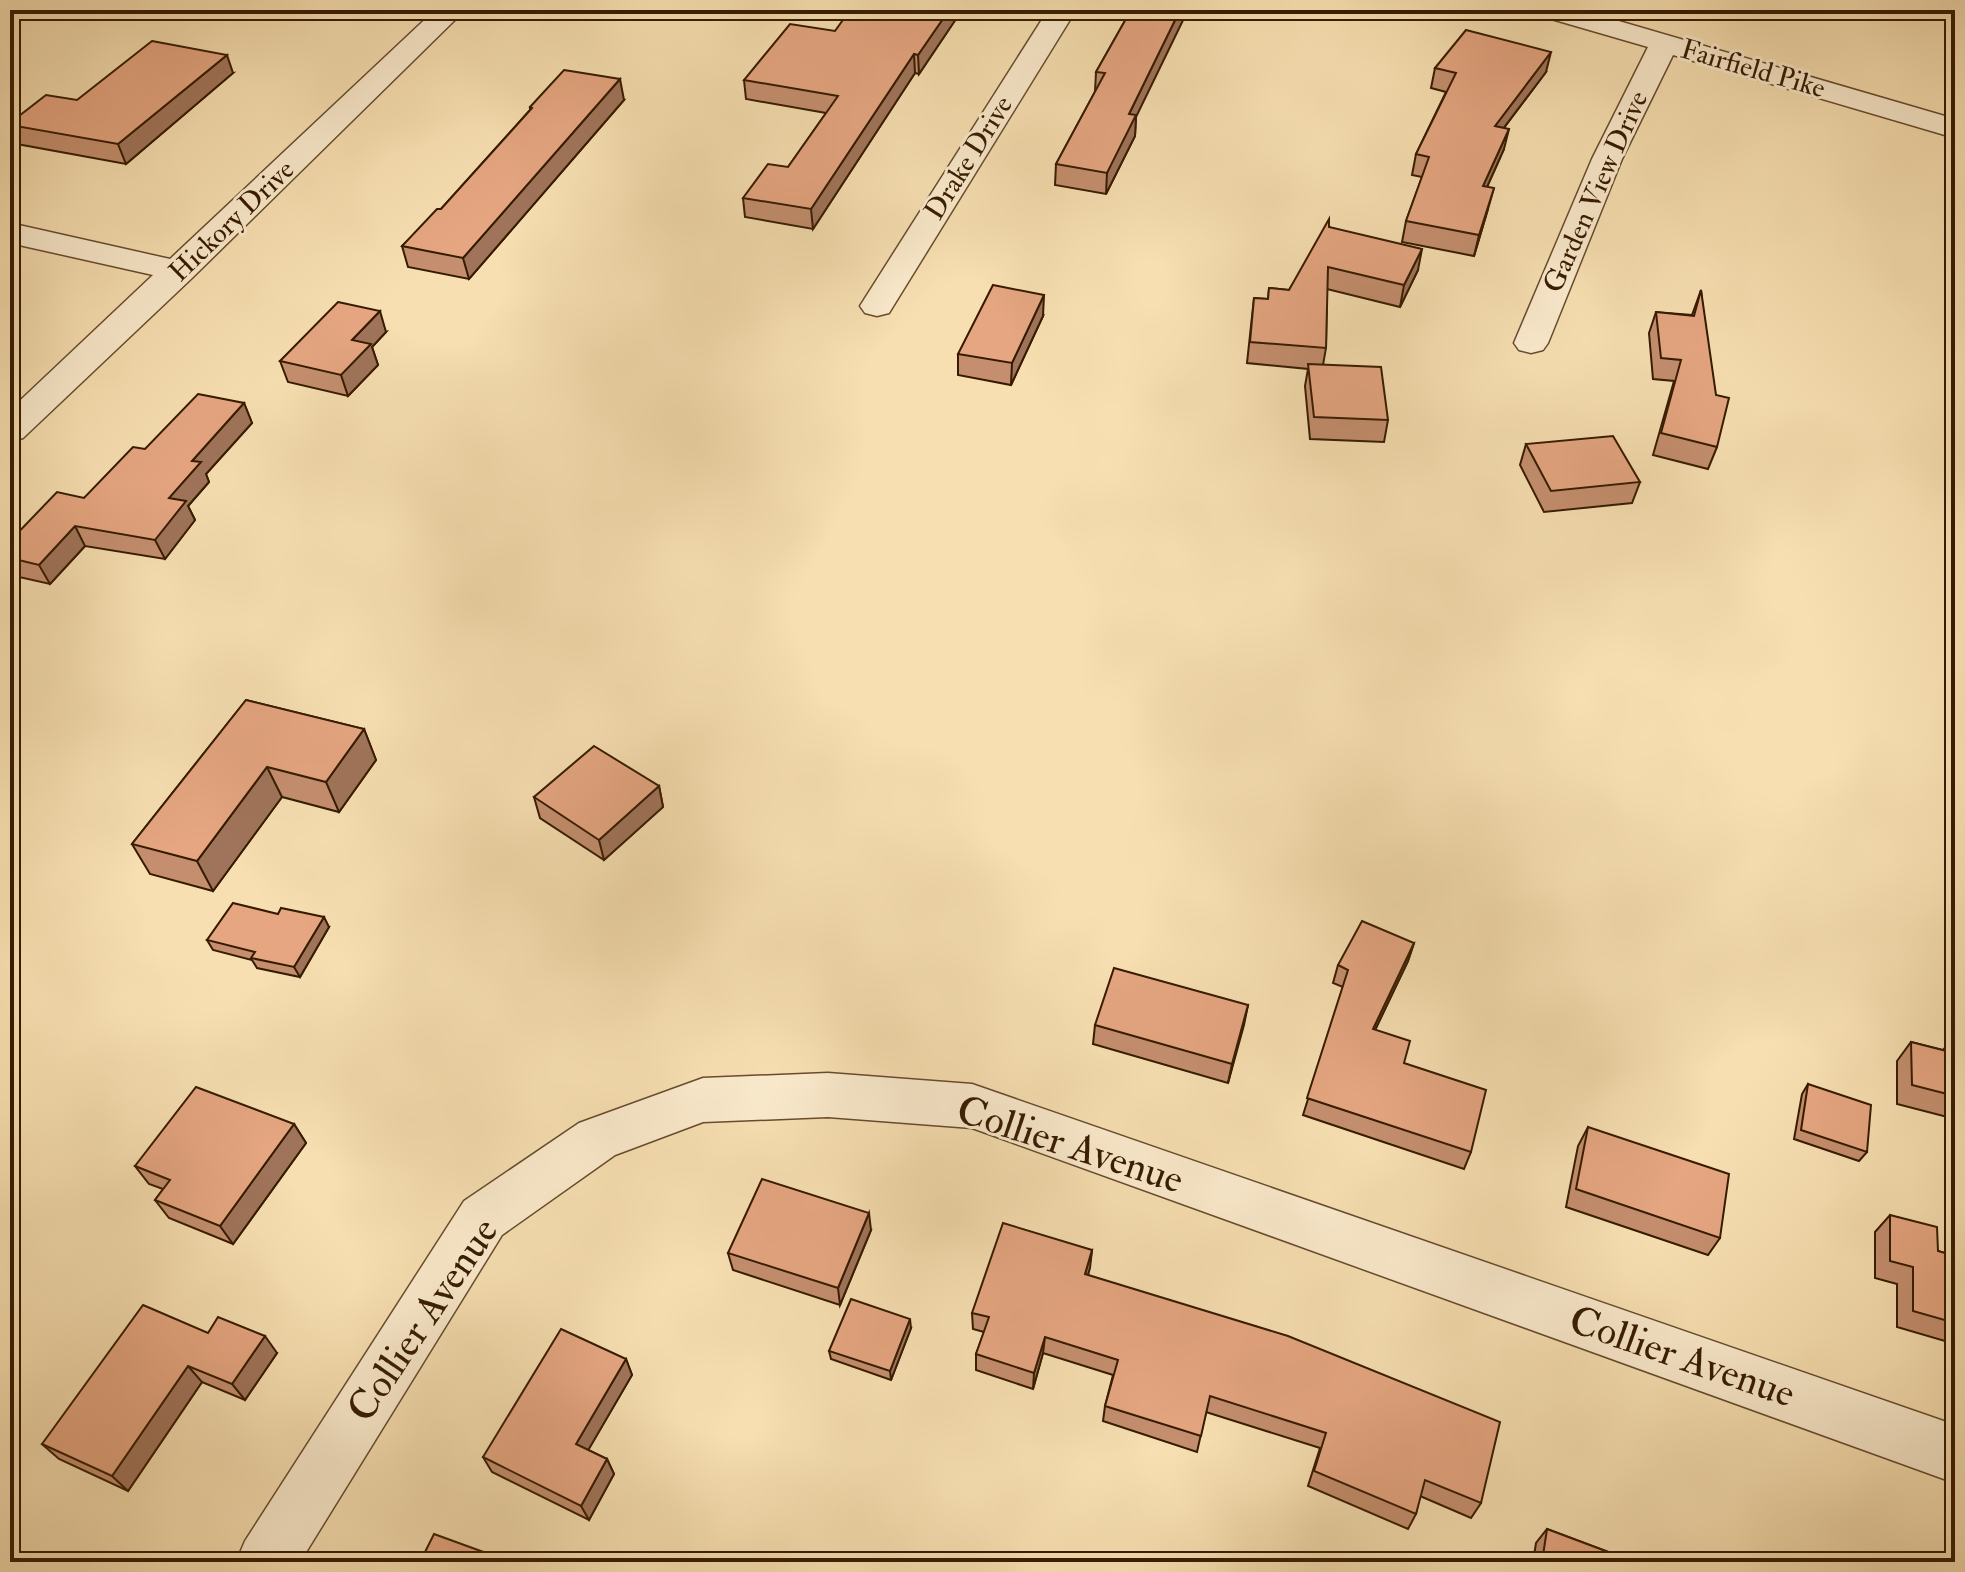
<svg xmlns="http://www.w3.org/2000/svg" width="1965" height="1572" font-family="'IM FELL Double Pica',serif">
<rect width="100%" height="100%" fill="#f7dfb1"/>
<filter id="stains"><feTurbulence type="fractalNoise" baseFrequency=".0025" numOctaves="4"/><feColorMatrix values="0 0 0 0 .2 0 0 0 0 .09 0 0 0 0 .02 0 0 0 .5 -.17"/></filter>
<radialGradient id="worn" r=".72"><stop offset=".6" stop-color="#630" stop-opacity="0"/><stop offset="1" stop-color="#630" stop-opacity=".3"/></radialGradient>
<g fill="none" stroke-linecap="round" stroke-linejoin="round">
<defs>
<g id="minor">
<polygon points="435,10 465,10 192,278 23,438 10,442 10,410 153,275 10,243 10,223 170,259"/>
<polygon points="1048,10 1076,10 889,313 877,316 865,313 860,306"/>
<polygon points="1537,10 1581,10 1955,119 1955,138 1673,55 1622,159 1548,343 1543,350 1531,353 1519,350 1514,343 1592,159 1648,47 1541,16"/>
<polygon points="828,1073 972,1084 1955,1425 1955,1483 972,1128 828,1117 703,1122 615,1155 502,1235 300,1562 236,1562 245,1541 464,1201 579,1123 703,1078"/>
</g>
</defs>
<use href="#minor" stroke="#664c2d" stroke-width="3"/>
<use href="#minor" fill="#faeacc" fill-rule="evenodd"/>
</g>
<g fill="#c58f6f" stroke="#361b01" stroke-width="2">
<polygon points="962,10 919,74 915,73 813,229 745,217 743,198 788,167 826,113 746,99 744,80 835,31 864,20"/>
<polygon points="1131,10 1136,117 1135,136 1106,194 1055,185 1056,164 1095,92 1096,72"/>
<polygon points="1435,68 1546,72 1504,128 1504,149 1487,187 1488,209 1474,256 1402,242 1406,221 1422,177 1412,175 1416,154 1446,92 1431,88"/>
<polygon points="233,73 126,164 17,144 10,130 10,123 77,100"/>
<polygon points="624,100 469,279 408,267 402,246 441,209 530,110 530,107"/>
<polygon points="1329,227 1418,270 1400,307 1327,289 1326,348 1323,365 1388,420 1384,442 1310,439 1305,386 1308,369 1247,363 1254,298 1268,299 1269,288 1289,290"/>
<polygon points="1701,290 1717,447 1708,469 1653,455 1674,381 1653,379 1649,333 1656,312 1692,315"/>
<polygon points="1043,316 1011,385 958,375 958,354"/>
<polygon points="386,332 372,347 378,365 348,396 288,382 280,361"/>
<polygon points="244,403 252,423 206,474 209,482 188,506 195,520 165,559 85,546 50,584 10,575 10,541 84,498 145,449"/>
<polygon points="1526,444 1640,482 1632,503 1544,512 1520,465"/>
<polygon points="246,700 364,729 376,760 339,812 282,797 213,891 150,874 132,844"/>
<polygon points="659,786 663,807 604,860 540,818 534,797"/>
<polygon points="329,927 300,977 257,968 252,960 213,950 207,940"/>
<polygon points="1414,943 1408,961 1375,1030 1404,1063 1471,1152 1464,1169 1303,1115 1343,987 1333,983 1338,965"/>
<polygon points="1248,1005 1228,1083 1093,1044 1095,1025"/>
<polygon points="1954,1036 1955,1037 1955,1119 1897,1104 1897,1061 1911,1042 1943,1050"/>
<polygon points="1808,1084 1867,1152 1859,1161 1794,1139 1802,1094"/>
<polygon points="294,1124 306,1143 233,1244 169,1218 155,1200 163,1189 149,1184 135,1166"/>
<polygon points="1588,1127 1720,1238 1708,1255 1566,1207 1578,1146"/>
<polygon points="1890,1215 1938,1251 1955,1256 1955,1344 1897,1327 1897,1284 1875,1278 1875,1232"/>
<polygon points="871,1230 840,1305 733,1270 728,1253"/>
<polygon points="1092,1250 1088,1275 1481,1503 1471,1518 1420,1496 1416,1514 1408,1529 1308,1486 1320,1448 1206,1412 1197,1452 1103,1421 1105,1406 1113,1375 1043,1353 1033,1389 976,1370 976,1354 984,1332 973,1329 972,1313"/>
<polygon points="911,1328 891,1380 831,1359 829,1351"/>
<polygon points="208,1333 277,1353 245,1400 202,1382 128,1491 59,1459 42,1444"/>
<polygon points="626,1359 632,1375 588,1450 607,1459 614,1474 589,1520 492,1472 483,1457"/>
<polygon points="1547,1529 1635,1562 1533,1562 1536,1543"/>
</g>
<g fill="#a0745a" stroke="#361b01" stroke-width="2">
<polygon points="949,10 962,10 919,74 918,55"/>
<polygon points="1180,10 1188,10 1136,117 1135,136 1106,194 1107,173 1129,114"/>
<polygon points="1551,52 1546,72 1490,146 1495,126"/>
<polygon points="914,54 915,73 813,229 811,209"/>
<polygon points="227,55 233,73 126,164 118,144"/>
<polygon points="620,79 624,100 469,279 463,258"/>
<polygon points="1509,129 1504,149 1478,207 1483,186"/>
<polygon points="1494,188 1488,209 1474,256 1479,235"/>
<polygon points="1422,249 1418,270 1400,307 1404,285"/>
<polygon points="1044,295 1043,316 1011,385 1012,363"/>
<polygon points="380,311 386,332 372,347 378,365 348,396 341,375 352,340"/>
<polygon points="244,403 252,423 206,474 209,482 188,506 195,520 165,559 155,540 169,498 192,461"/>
<polygon points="75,526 85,546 50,584 39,565"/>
<polygon points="364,729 376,760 339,812 326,782"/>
<polygon points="267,767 282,797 213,891 197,861"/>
<polygon points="659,786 663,807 604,860 599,840"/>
<polygon points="324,917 329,927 300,977 294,967"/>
<polygon points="1414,943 1408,961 1367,1047 1373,1029"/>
<polygon points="1248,1005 1244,1025 1228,1083 1232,1064"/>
<polygon points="294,1124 306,1143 233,1244 220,1226"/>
<polygon points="869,1213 871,1230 840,1305 838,1288"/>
<polygon points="1092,1250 1090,1268 1083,1291 1085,1274"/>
<polygon points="910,1319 911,1328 891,1380 890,1371"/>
<polygon points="265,1336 277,1353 245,1400 232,1384"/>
<polygon points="1045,1337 1043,1353 1033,1389 1034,1373"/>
<polygon points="626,1359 632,1375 583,1459 576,1444"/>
<polygon points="188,1366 202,1382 128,1491 112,1476"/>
<polygon points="607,1459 614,1474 589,1520 581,1506"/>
</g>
<g fill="#e5a681" stroke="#361b01" stroke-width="2">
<polygon points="872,10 949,10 918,55 914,54 811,209 743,198 768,164 788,167 838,96 744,80 790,24 835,31 845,17 864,20"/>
<polygon points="1131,10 1180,10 1129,114 1136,115 1107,173 1056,164 1105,73 1096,72"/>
<polygon points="1466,30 1551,52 1495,126 1509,129 1483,186 1494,188 1479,235 1406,221 1429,157 1416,154 1456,73 1435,68"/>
<polygon points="152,41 227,55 118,144 10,125 10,123 46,95 77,100"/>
<polygon points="564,70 620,79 463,258 402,246 437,209 441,209 532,108 530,107"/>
<polygon points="1329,219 1329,227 1422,249 1404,285 1328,267 1326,348 1250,342 1254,298 1268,299 1269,288 1289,290"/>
<polygon points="993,285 1044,295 1012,363 958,354"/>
<polygon points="1701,290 1716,395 1729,398 1717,447 1661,433 1681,360 1661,358 1656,312 1694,316"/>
<polygon points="338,302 380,311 352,340 371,344 341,375 280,361"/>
<polygon points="1308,364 1381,367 1388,420 1314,417"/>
<polygon points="198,394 244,403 192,461 201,462 169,498 186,501 155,540 75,526 39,565 10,558 10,541 57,492 84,498 133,447 145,449"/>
<polygon points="1613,436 1640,482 1551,491 1526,444"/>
<polygon points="246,700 364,729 326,782 267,767 197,861 132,844"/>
<polygon points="594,746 659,786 599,840 534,797"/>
<polygon points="233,903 278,914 281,908 324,917 294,967 251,958 255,952 207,940"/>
<polygon points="1362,921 1414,943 1373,1029 1410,1041 1404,1063 1486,1090 1471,1152 1307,1098 1348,970 1338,965"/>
<polygon points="1114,968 1248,1005 1232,1064 1095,1025"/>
<polygon points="1954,1036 1955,1037 1955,1096 1912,1085 1911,1042 1954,1053"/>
<polygon points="1808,1084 1871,1105 1867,1152 1801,1130"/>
<polygon points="196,1087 294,1124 220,1226 155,1200 170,1180 135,1166"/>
<polygon points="1588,1127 1729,1174 1720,1238 1576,1189"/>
<polygon points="762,1179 869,1213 838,1288 728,1253"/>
<polygon points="1890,1215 1937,1227 1938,1251 1955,1256 1955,1323 1913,1311 1913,1267 1890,1261"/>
<polygon points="1003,1223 1092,1250 1085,1274 1288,1336 1500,1422 1481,1503 1425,1480 1416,1514 1314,1471 1326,1433 1210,1396 1201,1436 1105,1406 1118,1360 1045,1337 1034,1373 976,1354 989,1317 972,1313"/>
<polygon points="851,1299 910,1319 890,1371 829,1351"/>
<polygon points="143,1305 208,1333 218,1317 265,1336 232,1384 188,1366 112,1476 42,1444"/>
<polygon points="561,1329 626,1359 576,1444 607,1459 581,1506 483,1457"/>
<polygon points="1547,1529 1635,1562 1542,1562"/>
<polygon points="434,1534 511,1562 420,1562"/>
</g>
<g text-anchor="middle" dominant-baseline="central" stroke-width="6" stroke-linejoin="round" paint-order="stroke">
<g font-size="28" fill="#361b01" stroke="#faeacc">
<text transform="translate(1753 69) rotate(16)">Fairfield Pike</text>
<text transform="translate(969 158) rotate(-58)">Drake Drive</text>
<text transform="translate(1596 192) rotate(-66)">Garden View Drive</text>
<text transform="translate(232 221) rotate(-44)">Hickory Drive</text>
</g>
<g font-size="40" fill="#361b01" stroke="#faeacc">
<text transform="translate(1070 1145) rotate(18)">Collier Avenue</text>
<text transform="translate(423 1320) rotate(-56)">Collier Avenue</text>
<text transform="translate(1682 1357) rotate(19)">Collier Avenue</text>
</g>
</g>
<rect width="1965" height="1572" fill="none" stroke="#f7dfb1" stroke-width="40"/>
<rect x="12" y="12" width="1941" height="1548" fill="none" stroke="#361b01" stroke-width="4"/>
<rect x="20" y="20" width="1925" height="1532" fill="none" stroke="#361b01" stroke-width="2"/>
<rect width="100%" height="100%" filter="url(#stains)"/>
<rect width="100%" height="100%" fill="url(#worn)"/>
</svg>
